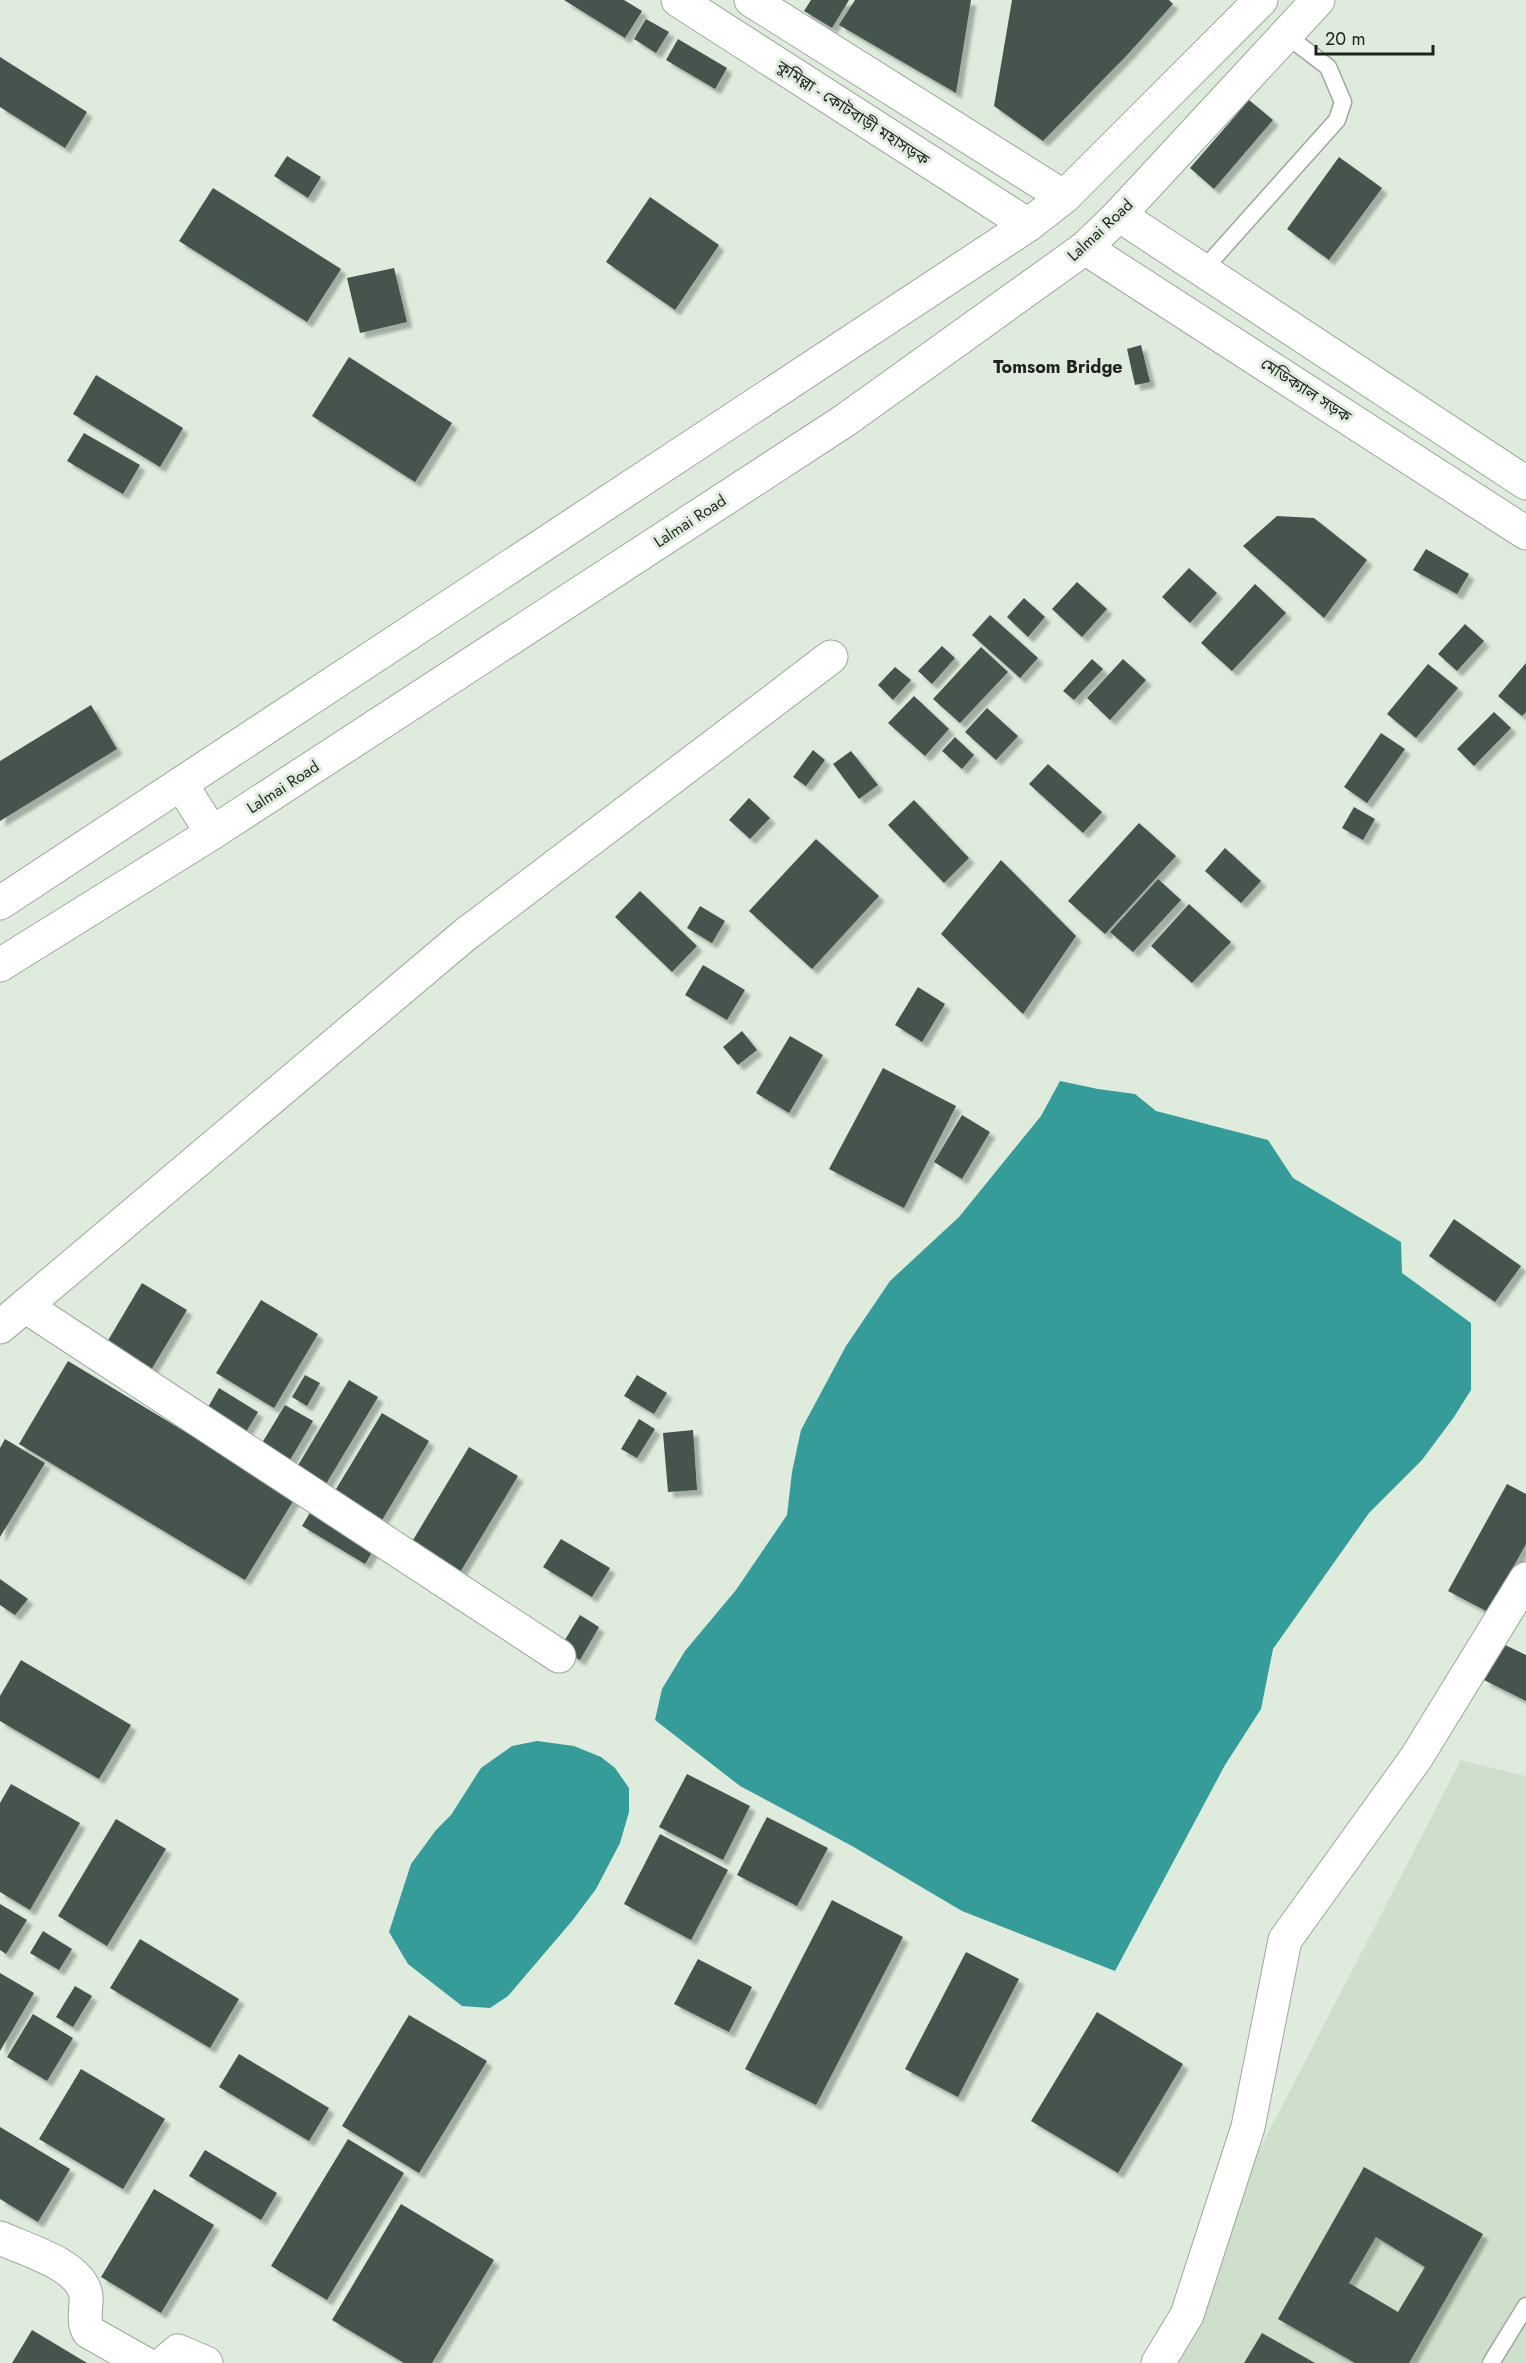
<svg xmlns="http://www.w3.org/2000/svg" width="1526" height="2363" font-family="Jost,'Noto Sans Bengali',sans-serif">
<defs>
<filter id="shadow"><feDropShadow dx="5.5" dy="5.5" stdDeviation="1.5" flood-color="#0004"/></filter>
</defs>
<rect width="100%" height="100%" fill="#dfecdd"/>
<polygon fill="#cee0cb" points="1461,1760 1526,1776 1526,2363 1149,2363"/>
<g fill="#359c99">
<polygon points="1060,1081 1098,1089 1135,1094 1156,1111 1268,1140 1293,1178 1401,1242 1402,1273 1471,1323 1471,1390 1454,1417 1422,1460 1369,1513 1273,1649 1261,1709 1225,1765 1115,1971 962,1911 852,1846 740,1786 655,1720 662,1689 685,1651 736,1590 787,1515 792,1472 801,1430 846,1346 890,1281 959,1217 1041,1116"/>
<polygon points="537,1741 574,1746 601,1757 615,1768 629,1788 629,1812 620,1843 596,1889 572,1921 508,1996 490,2008 462,2006 408,1964 389,1932 411,1864 436,1830 451,1815 481,1768 512,1746"/>
</g>
<g fill="#44554d" fill-rule="evenodd" filter="url(#shadow)">
<polygon points="564,0 624,0 642,11 625,38"/>
<polygon points="811,0 849,0 832,28 804,11"/>
<polygon points="855,0 971,0 956,93 839,25"/>
<polygon points="1012,0 1169,0 1173,4 1129,53 1043,141 994,106"/>
<polygon points="646,19 669,32 656,53 634,39"/>
<polygon points="678,39 727,68 715,89 666,60"/>
<polygon points="0,57 87,112 65,148 0,107"/>
<polygon points="1249,100 1273,120 1214,189 1190,168"/>
<polygon points="287,156 321,177 308,198 274,176"/>
<polygon points="1339,157 1382,188 1329,260 1287,229"/>
<polygon points="213,188 341,269 307,322 179,241"/>
<polygon points="650,197 719,245 675,310 606,262"/>
<polygon points="394,268 407,322 360,333 347,278"/>
<polygon points="1141,345 1150,382 1135,385 1127,349"/>
<polygon points="349,357 452,423 415,482 312,416"/>
<polygon points="96,375 183,428 160,467 73,414"/>
<polygon points="84,433 140,465 123,494 67,461"/>
<polygon points="1277,516 1314,518 1367,560 1324,618 1243,546"/>
<polygon points="1426,549 1469,574 1457,594 1413,570"/>
<polygon points="1189,568 1217,593 1190,623 1162,597"/>
<polygon points="1077,582 1107,609 1082,637 1052,609"/>
<polygon points="1255,584 1286,613 1232,671 1201,643"/>
<polygon points="1024,598 1045,617 1028,637 1007,617"/>
<polygon points="990,615 1038,658 1020,678 972,635"/>
<polygon points="1465,624 1484,641 1457,671 1438,654"/>
<polygon points="942,646 955,658 932,684 918,671"/>
<polygon points="981,647 1008,672 960,723 933,699"/>
<polygon points="1092,659 1103,669 1074,700 1063,691"/>
<polygon points="1123,659 1146,680 1110,720 1087,698"/>
<polygon points="1526,663 1526,712 1522,716 1498,696"/>
<polygon points="1428,664 1458,688 1416,738 1387,714"/>
<polygon points="895,667 911,680 893,700 878,685"/>
<polygon points="914,696 949,729 925,756 888,723"/>
<polygon points="91,705 117,749 0,821 0,761"/>
<polygon points="987,708 1018,736 996,760 965,732"/>
<polygon points="1494,712 1511,728 1474,766 1457,749"/>
<polygon points="1381,733 1405,749 1367,803 1344,787"/>
<polygon points="955,737 974,755 962,769 942,751"/>
<polygon points="813,750 825,760 806,786 793,777"/>
<polygon points="851,751 878,785 859,799 833,764"/>
<polygon points="1048,764 1102,812 1083,833 1029,784"/>
<polygon points="749,798 770,818 750,839 729,820"/>
<polygon points="914,800 969,858 944,883 888,825"/>
<polygon points="1354,807 1375,819 1363,840 1342,828"/>
<polygon points="1139,823 1176,856 1105,934 1068,901"/>
<polygon points="816,839 879,896 812,969 749,911"/>
<polygon points="1225,848 1261,881 1241,903 1205,871"/>
<polygon points="1001,860 1076,936 1023,1014 941,934"/>
<polygon points="1158,879 1181,900 1133,952 1110,932"/>
<polygon points="640,891 697,946 672,972 615,917"/>
<polygon points="1189,904 1231,942 1192,983 1151,946"/>
<polygon points="700,906 725,921 712,943 687,928"/>
<polygon points="703,965 745,990 727,1020 685,995"/>
<polygon points="918,987 945,1004 922,1042 895,1025"/>
<polygon points="742,1031 757,1050 738,1065 723,1047"/>
<polygon points="790,1036 823,1055 789,1113 756,1093"/>
<polygon points="883,1068 956,1106 904,1208 829,1169"/>
<polygon points="962,1115 990,1132 962,1179 934,1162"/>
<polygon points="1454,1219 1521,1266 1495,1302 1429,1256"/>
<polygon points="142,1283 187,1310 145,1380 100,1354"/>
<polygon points="261,1300 318,1334 274,1408 216,1373"/>
<polygon points="68,1361 295,1498 245,1580 19,1444"/>
<polygon points="305,1375 320,1383 307,1406 292,1397"/>
<polygon points="637,1375 667,1393 654,1414 624,1396"/>
<polygon points="349,1380 378,1397 323,1489 294,1472"/>
<polygon points="219,1388 258,1412 246,1432 207,1409"/>
<polygon points="285,1405 313,1421 290,1460 262,1443"/>
<polygon points="382,1413 429,1441 378,1527 330,1499"/>
<polygon points="639,1419 655,1429 637,1458 621,1449"/>
<polygon points="693,1430 697,1490 668,1492 663,1433"/>
<polygon points="5,1439 45,1463 0,1537 0,1448"/>
<polygon points="469,1447 518,1476 456,1579 407,1550"/>
<polygon points="1507,1484 1526,1494 1526,1544 1488,1612 1448,1591"/>
<polygon points="314,1506 377,1544 365,1564 302,1526"/>
<polygon points="561,1539 610,1568 592,1597 543,1567"/>
<polygon points="0,1579 28,1599 15,1615 0,1605"/>
<polygon points="580,1615 599,1627 580,1660 560,1648"/>
<polygon points="1503,1644 1526,1655 1526,1701 1484,1680"/>
<polygon points="21,1660 131,1725 99,1779 0,1721 0,1696"/>
<polygon points="687,1774 750,1806 723,1860 659,1827"/>
<polygon points="11,1784 80,1823 30,1910 0,1892 0,1803"/>
<polygon points="767,1817 828,1848 797,1906 737,1875"/>
<polygon points="116,1819 166,1849 107,1946 58,1916"/>
<polygon points="660,1834 728,1870 691,1940 624,1904"/>
<polygon points="832,1900 903,1937 816,2105 745,2069"/>
<polygon points="0,1904 27,1920 6,1954 0,1950"/>
<polygon points="43,1931 72,1949 59,1970 30,1953"/>
<polygon points="140,1939 239,1999 210,2048 110,1988"/>
<polygon points="966,1952 1019,1979 958,2097 905,2069"/>
<polygon points="698,1959 752,1987 729,2032 674,2004"/>
<polygon points="0,1973 34,1993 0,2051"/>
<polygon points="75,1986 92,1996 73,2027 56,2017"/>
<polygon points="1097,2012 1183,2064 1118,2173 1031,2121"/>
<polygon points="33,2014 73,2038 47,2081 7,2057"/>
<polygon points="409,2015 487,2061 419,2173 342,2126"/>
<polygon points="239,2054 329,2108 309,2141 219,2087"/>
<polygon points="81,2069 165,2119 123,2189 39,2139"/>
<polygon points="0,2127 70,2169 38,2222 0,2199"/>
<polygon points="348,2139 404,2173 327,2300 271,2266"/>
<polygon points="205,2150 277,2193 261,2220 189,2176"/>
<path d="M 1364,2167 L 1483,2234 L 1409,2363 L 1355,2363 L 1278,2319 ZM 1376,2237 L 1425,2267 L 1398,2312 L 1349,2283 Z"/>
<polygon points="154,2189 214,2225 161,2313 101,2277"/>
<polygon points="401,2204 494,2260 432,2363 404,2363 332,2320"/>
<polygon points="32,2330 87,2363 12,2363"/>
<polygon points="1262,2333 1315,2363 1244,2363"/>
</g>
<g fill="none" stroke-linecap="round" stroke-linejoin="round">
<defs>
<g id="lane">
<polyline points="1203,270 1337,120 1343,102 1328,67 1286,35"/>
<polyline points="1491,2363 1526,2306"/>
</g>
<g id="street">
<polyline points="25,1306 559,1656"/>
<polyline points="0,1327 466,934 831,657"/>
<path d="M 0,2238 C 26,2250 82,2265 86,2296 C 87,2307 82,2323 89,2332 L 144,2363"/>
<polyline points="164,2363 178,2351 206,2363"/>
<polyline points="1158,2363 1187,2315 1248,2127 1285,1940 1416,1758 1526,1579"/>
</g>
<g id="primary">
<polyline points="678,0 1028,225"/>
<polyline points="751,0 1064,197"/>
<polyline points="1119,215 1526,483"/>
<polyline points="1085,248 1526,533"/>
<polyline points="181,784 212,833"/>
<polyline points="0,903 1028,225 1064,197 1261,0"/>
<polyline points="0,965 212,833 844,421 1085,248 1119,215 1318,0"/>
</g>
</defs>
<use href="#lane" stroke="#9ca89a" stroke-width="19"/>
<use href="#street" stroke="#9ca89a" stroke-width="35"/>
<use href="#primary" stroke="#9ca89a" stroke-width="35"/>
<use href="#lane" stroke="#fff" stroke-width="16"/>
<use href="#street" stroke="#fff" stroke-width="33"/>
<use href="#primary" stroke="#fff" stroke-width="33"/>
</g>
<g text-anchor="middle" dominant-baseline="central" stroke-width="6" stroke-linejoin="round" paint-order="stroke">
<g font-size="16" fill="#1f231e" stroke="#dfecdd">
<text transform="translate(853 113) rotate(33)">কুমিল্লা - কোটবাড়ী মহাসড়ক</text>
<text transform="translate(1100 230) rotate(-43)">Lalmai Road</text>
<text transform="translate(1306 390) rotate(33)">মেডিক্যাল সড়ক</text>
<text transform="translate(690 521) rotate(-33)">Lalmai Road</text>
<text transform="translate(283 787) rotate(-33)">Lalmai Road</text>
</g>
<g font-size="18" font-weight="bold" fill="#1f231e" stroke="#dfecdd">
<text x="1058" y="367">Tomsom Bridge</text>
</g>
</g>
<path d="M1316 45v9h117v-9" fill="none" stroke="#1f231e" stroke-width="3"/>
<text x="1325" y="45" font-size="18" fill="#1f231e" stroke="#dfecdd" stroke-width="4.5" paint-order="stroke">20 m</text>
</svg>
